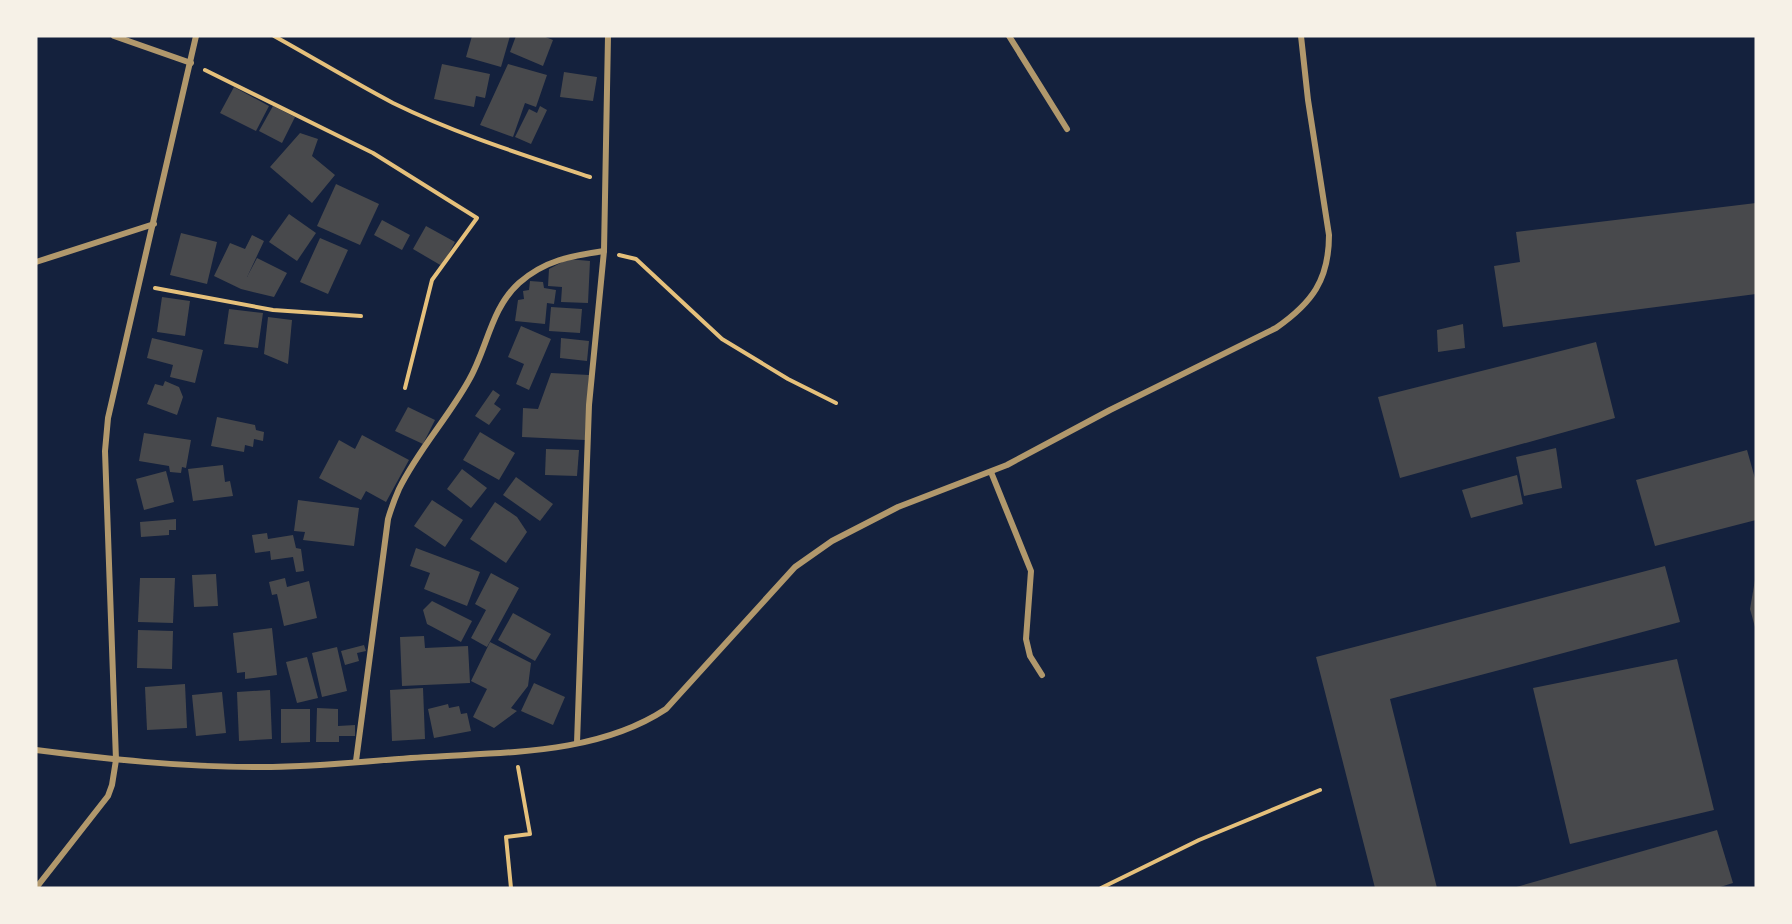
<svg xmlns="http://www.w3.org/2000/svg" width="1792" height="924" font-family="Jost,sans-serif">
<rect width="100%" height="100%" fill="#14213d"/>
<g fill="#48494c">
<polygon points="472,36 510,36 501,67 466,57"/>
<polygon points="516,36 543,36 553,40 543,66 510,52"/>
<polygon points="442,64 490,74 485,98 476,96 474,107 434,99"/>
<polygon points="508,64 547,75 536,107 525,103 513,137 480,125"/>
<polygon points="564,72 597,77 593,101 560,97"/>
<polygon points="234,87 269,106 256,131 220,113"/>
<polygon points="273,106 295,117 282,143 259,131"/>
<polygon points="540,106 547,110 531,144 515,137 529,109 537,113"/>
<polygon points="300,133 318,139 312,156 335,175 312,203 270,167"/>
<polygon points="336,184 379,204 360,245 317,226"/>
<polygon points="1756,203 1756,294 1503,327 1494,266 1520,262 1516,232"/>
<polygon points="289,214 316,233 297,261 269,242"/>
<polygon points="382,220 410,235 402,250 374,235"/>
<polygon points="426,226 455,242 442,266 413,249"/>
<polygon points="181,233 217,242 207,284 170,275"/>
<polygon points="252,235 264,241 247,277 257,258 287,273 274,297 241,289 214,276 230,243 245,249"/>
<polygon points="320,238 348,250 328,294 300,282"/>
<polygon points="568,259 590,261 588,303 561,302 562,287 548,286 549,269"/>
<polygon points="530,281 543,282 544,288 556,290 554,304 547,303 545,324 515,321 518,300 524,299 523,291 529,290"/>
<polygon points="162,297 190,301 185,336 157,332"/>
<polygon points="551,307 582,309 580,333 549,331"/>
<polygon points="229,309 263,313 258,348 224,344"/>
<polygon points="268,317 292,320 288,364 264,354"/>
<polygon points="1463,324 1465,348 1438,352 1437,330"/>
<polygon points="521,326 551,339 529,390 516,384 524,364 508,357"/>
<polygon points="152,338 203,350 195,383 170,377 173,365 147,358"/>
<polygon points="561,338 589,341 587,361 560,358"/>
<polygon points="1596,342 1615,418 1400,478 1378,397"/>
<polygon points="551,373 589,375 585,440 522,437 523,408 538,409"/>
<polygon points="165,381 179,387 183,397 177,415 147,404 155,384 163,386"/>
<polygon points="493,390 500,395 494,404 501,409 489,425 475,416"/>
<polygon points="408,407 435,420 423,444 395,431"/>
<polygon points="217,417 255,425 256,430 264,432 263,441 254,439 253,447 245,445 244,452 211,446"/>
<polygon points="480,432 515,453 499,480 463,460"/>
<polygon points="144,433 191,440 186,468 182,467 181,473 170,472 169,466 139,461"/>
<polygon points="362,435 409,460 386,502 366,491 361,500 319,478 339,440 355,449"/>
<polygon points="1556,448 1562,488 1524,496 1516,457"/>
<polygon points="546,449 579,450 577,476 545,475"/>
<polygon points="1747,450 1756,482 1756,520 1655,546 1636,480"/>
<polygon points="223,465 225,482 230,481 233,496 193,501 188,469"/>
<polygon points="462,469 487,488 471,508 447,489"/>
<polygon points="166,471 174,502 144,510 136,479"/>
<polygon points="1517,475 1523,504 1471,518 1462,490"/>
<polygon points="516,477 553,504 540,521 503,495"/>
<polygon points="298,500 359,508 354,546 303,540 305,532 294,531"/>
<polygon points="432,500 463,520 445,547 414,526"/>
<polygon points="495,502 517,517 527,532 506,563 470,539"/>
<polygon points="176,519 176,530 169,530 169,535 141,537 140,522"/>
<polygon points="267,533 268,539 293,535 296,548 301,549 304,571 296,572 293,557 271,560 270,551 255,553 252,535"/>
<polygon points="416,548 480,572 467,606 424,589 430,573 410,566"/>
<polygon points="1665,566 1680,622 1390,699 1437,888 1375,888 1316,657"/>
<polygon points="491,573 519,588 487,647 471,638 486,610 475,604"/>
<polygon points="216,574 218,606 194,607 192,575"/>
<polygon points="140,578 175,578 173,623 138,622"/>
<polygon points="285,578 287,587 309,581 317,618 284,626 277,594 272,595 269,582"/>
<polygon points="1755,580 1756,580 1755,627 1750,609"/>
<polygon points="432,601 472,621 461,642 427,624 423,610"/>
<polygon points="513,613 551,634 535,661 498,640"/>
<polygon points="272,628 277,675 245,679 245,672 237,673 233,633"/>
<polygon points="138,630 173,631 172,669 137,668"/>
<polygon points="424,636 425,648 468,646 470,683 402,686 400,637"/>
<polygon points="490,642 531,663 528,686 511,708 517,711 494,728 473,717 487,689 471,681"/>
<polygon points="364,645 366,651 357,653 359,661 345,665 341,651"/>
<polygon points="337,647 347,691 322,697 312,653"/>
<polygon points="307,657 318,698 297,703 286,662"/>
<polygon points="1677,659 1714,810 1570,844 1533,688"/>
<polygon points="534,683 565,697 553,725 521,711"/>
<polygon points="185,684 187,728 147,730 145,687"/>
<polygon points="423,688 425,739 392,741 390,690"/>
<polygon points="270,690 272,739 239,741 237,692"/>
<polygon points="222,692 226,733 196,736 192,695"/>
<polygon points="448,704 449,708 459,706 461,714 467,713 471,731 434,738 428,709"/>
<polygon points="317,708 338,709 338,726 355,725 355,736 339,736 339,742 316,742"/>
<polygon points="281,709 310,709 310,742 281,743"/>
<polygon points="1717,830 1733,883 1717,888 1513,888"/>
</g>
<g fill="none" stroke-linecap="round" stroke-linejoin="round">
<g stroke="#e5c07b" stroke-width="4">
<path d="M 274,36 C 314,58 353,82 393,103 C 456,134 524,155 590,177"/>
<polyline points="205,70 373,153 477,218 432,280 405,388"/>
<polyline points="619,255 636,259 722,339 788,379 836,403"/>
<polyline points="155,288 273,310 361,316"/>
<polyline points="511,888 506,837 530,834 518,767"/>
<polyline points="1101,888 1199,840 1320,790"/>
</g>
<g stroke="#b1986c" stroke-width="6">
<polyline points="114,36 191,63"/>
<polyline points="1009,36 1067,129"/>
<polyline points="36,262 154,224"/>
<polyline points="991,472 1031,571 1026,639 1030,656 1042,675"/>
<polyline points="577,743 589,405 604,251 608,36"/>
<path d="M 36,750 C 108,759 180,767 253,767 C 312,768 371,760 429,757 C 508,752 598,754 666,709 L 795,567 L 832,541 L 898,507 L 1007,465 L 1110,410 L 1276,328 C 1312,303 1329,280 1329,235 L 1308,100 L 1301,36"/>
<path d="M 356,761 L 388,519 C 391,509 395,498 399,489 C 418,450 448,418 469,380 C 487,349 491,308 519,283 C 545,260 571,256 604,251"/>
<polyline points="36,888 108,796 112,785 116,760 105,451 108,418 196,36"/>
</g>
</g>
<rect width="1792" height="924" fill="none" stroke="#f6f1e7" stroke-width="75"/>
</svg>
